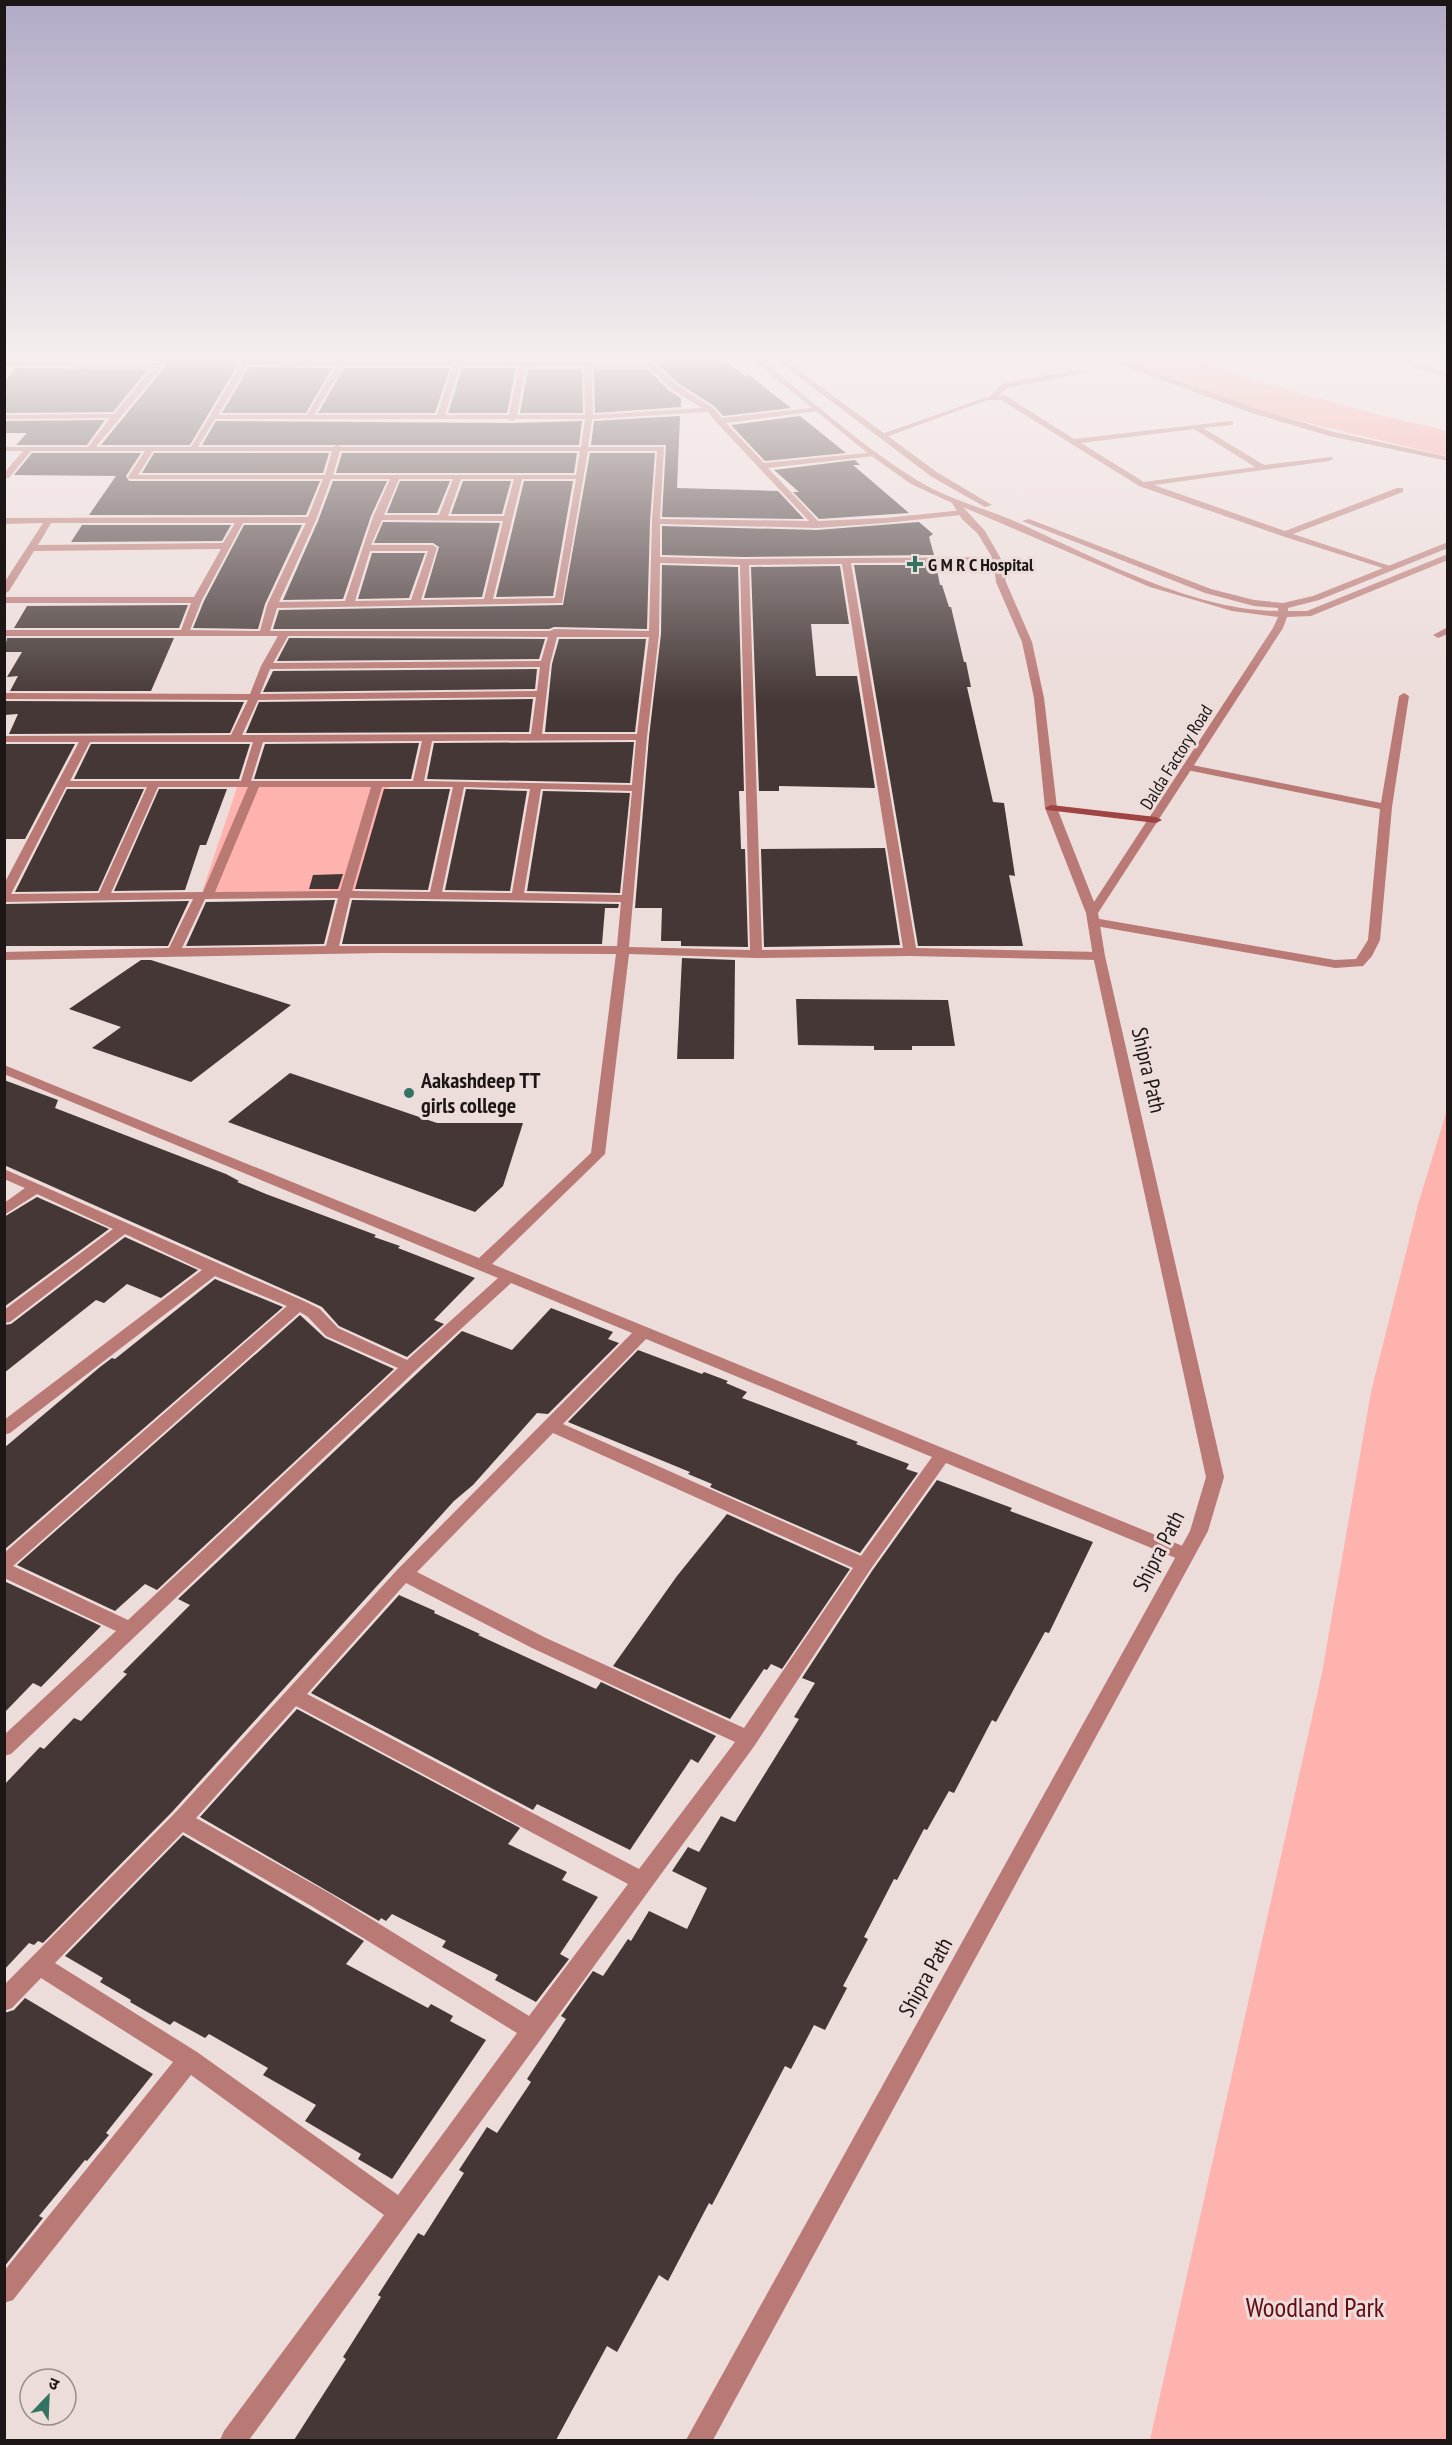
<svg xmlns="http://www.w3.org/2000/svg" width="1452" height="2445" font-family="'PT Sans Narrow','Noto Sans Devanagari',sans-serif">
<rect width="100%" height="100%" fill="#ecdcda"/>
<g fill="#feb3ae">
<polygon points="390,784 353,895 201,895 238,785"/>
<polygon points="1447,1110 1447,2440 1150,2440 1322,1673 1371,1392 1419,1201"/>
</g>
<polygon fill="#fe9b95" points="1120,359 1199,359 1255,381 1372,413 1447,431 1447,456 1300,421 1229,400"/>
<g fill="#443736">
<polygon points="23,359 241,359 190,445 101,445 164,368 164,361"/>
<polygon points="655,359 723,359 745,376 749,375 791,408 723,416 714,406 678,383 656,363"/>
<polygon points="249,367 332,368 306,413 222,413"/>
<polygon points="16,368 148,369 113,412 4,413 4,382"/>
<polygon points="344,368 450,368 435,413 318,413"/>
<polygon points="462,368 516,368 507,413 448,413"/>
<polygon points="528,369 582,369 583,413 520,413"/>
<polygon points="594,369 648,369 669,391 681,398 681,407 595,413"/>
<polygon points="680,416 677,488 778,491 804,519 662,517 666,445 591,445 594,421"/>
<polygon points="800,416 846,453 765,461 731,425"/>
<polygon points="105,420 87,445 16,445 27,433 4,433 4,421"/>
<polygon points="216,421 511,423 582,421 579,445 202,445"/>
<polygon points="32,453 141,453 126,476 129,481 320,481 306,515 89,515 116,476 14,475"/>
<polygon points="154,453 329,453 323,473 142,473"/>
<polygon points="342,453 577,453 574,473 336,473"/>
<polygon points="590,453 655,453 650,521 647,629 554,627 549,629 273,629 279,610 563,605"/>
<polygon points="855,460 860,465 853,465 909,513 819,519 793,492 799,492 774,470"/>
<polygon points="333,481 387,481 371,516 343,599 283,600 318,521"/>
<polygon points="400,481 450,481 437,513 387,513"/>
<polygon points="463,481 511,481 502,514 451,514"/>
<polygon points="524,481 573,481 553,596 496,597"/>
<polygon points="383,522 500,523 482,597 424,598 439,547 433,543 374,543"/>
<polygon points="919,522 933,534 929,537 934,555 744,557 662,555 662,526 817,530"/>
<polygon points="82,525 231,525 222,541 71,542"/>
<polygon points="244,525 302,525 265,604 258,629 193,628 204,601"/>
<polygon points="372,553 425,553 409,598 358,599"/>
<polygon points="662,565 738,567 744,791 739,791 741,849 745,849 748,947 681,946 681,941 661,941 662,908 635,908 649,737 661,634"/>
<polygon points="854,565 936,565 940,585 942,585 949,607 951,607 964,662 966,662 971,687 967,687 993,802 1004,803 1015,876 1009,875 1023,946 918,946"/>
<polygon points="840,566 849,624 811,624 816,676 857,676 875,788 779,786 779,791 759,791 751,567"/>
<polygon points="188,605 179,628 14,628 27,606"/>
<polygon points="7,638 174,638 151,691 10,691 18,676 7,677 22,652 4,652"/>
<polygon points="289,638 545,639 539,659 277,661"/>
<polygon points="559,639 646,639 635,732 545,732 552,664"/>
<polygon points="537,669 535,689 263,692 273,671"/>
<polygon points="533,699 529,732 246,733 259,702"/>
<polygon points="4,701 244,702 230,733 9,734 18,714 4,715"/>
<polygon points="634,742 630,783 427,779 434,743"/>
<polygon points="419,743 411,779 254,779 265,744"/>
<polygon points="4,744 75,744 25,839 4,839"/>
<polygon points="91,744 250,744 239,779 74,779"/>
<polygon points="67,789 144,789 98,891 15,892"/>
<polygon points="159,789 227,789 206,845 200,845 185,890 114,891"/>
<polygon points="384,789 450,789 428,890 355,889"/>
<polygon points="466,789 527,791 510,891 445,890"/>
<polygon points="543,791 630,793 620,893 527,891"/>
<polygon points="885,848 900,945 764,947 761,849"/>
<polygon points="343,874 338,889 309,889 313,875"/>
<polygon points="335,900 324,944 186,946 206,902"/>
<polygon points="352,900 619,904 618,908 605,908 602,944 342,944"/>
<polygon points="189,901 168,946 4,946 5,904"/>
<polygon points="682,958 735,960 734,1059 677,1059"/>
<polygon points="141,960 151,960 291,1005 191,1082 92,1048 121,1027 69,1009"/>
<polygon points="796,999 948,1000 955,1046 912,1046 912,1050 874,1050 874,1046 798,1045"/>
<polygon points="290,1073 437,1123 523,1123 503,1186 475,1212 228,1122"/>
<polygon points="4,1080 58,1100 55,1108 226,1174 239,1181 237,1182 266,1194 376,1235 374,1237 400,1246 398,1248 475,1278 434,1320 444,1324 407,1357 339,1326 322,1307 305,1299 4,1165"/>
<polygon points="37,1197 109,1229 4,1307 4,1217"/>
<polygon points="125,1237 198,1270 161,1298 127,1284 104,1303 96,1300 4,1373 4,1325 11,1324"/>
<polygon points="215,1279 283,1307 4,1550 4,1448 100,1367 112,1358 115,1359"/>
<polygon points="551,1308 613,1332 608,1339 619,1343 548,1414 537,1413 473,1485 454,1501 172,1812 43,1943 38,1941 34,1945 29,1943 4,1970 4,1785 40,1747 44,1749 74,1718 81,1721 127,1674 123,1672 190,1605 178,1599 462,1331 512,1350"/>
<polygon points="300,1315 325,1338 394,1369 157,1590 145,1584 115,1611 17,1565"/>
<polygon points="638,1350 702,1374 704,1372 728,1381 726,1383 747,1392 742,1398 858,1442 856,1444 909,1464 906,1469 918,1473 860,1553 710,1487 712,1484 688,1474 690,1472 568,1422"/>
<polygon points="937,1480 1012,1508 1010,1511 1093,1542 1049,1633 1045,1632 996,1722 992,1720 954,1793 949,1791 927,1830 924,1829 897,1880 894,1879 864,1937 868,1939 843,1986 847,1988 825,2030 814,2025 791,2069 785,2066 712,2205 709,2203 668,2281 659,2275 617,2352 607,2346 556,2440 294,2440 346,2359 343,2357 381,2297 378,2295 418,2233 424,2236 464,2173 459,2170 487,2127 497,2133 531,2082 527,2079 566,2019 561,2016 593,1971 603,1976 628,1939 631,1941 649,1911 687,1929 707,1888 672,1871 688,1847 699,1852 721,1816 735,1822 799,1719 794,1717 815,1683 802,1678 872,1571"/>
<polygon points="727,1514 850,1569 782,1669 771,1664 767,1670 764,1669 730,1719 613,1666 677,1576"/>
<polygon points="4,1581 101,1626 41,1687 33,1683 4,1713"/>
<polygon points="399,1595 435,1611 434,1613 480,1634 478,1635 596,1689 601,1682 716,1736 698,1763 691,1759 630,1850 537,1804 533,1810 311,1693"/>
<polygon points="297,1709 520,1828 508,1844 567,1872 562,1880 598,1897 560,1954 569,1959 536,2002 495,1980 498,1975 442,1947 446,1941 392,1914 386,1921 381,1918 379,1921 200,1817"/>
<polygon points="183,1835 364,1941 346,1964 428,2008 431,2004 453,2016 450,2021 486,2040 392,2179 358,2159 361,2154 305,2121 316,2105 263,2075 268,2068 209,2034 205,2038 174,2021 170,2025 130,2002 131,2000 100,1982 103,1978 65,1956"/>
<polygon points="25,1998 153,2074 106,2133 109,2135 87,2161 85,2160 39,2216 43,2218 4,2267 4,2013 14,2010"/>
</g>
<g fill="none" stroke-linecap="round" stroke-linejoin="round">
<polygon fill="#b97975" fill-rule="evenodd" points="1404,693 1409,696 1392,807 1380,940 1372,956 1363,966 1335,968 1090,925 1088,922 1094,918 1335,960 1356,959 1368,940 1380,809 1187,770 1182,767 1187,764 1381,803 1399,696"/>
<g fill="#b97975" fill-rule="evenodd">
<path d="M 244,359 L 647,363 L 646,359 L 653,359 L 654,364 L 677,385 L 713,408 L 722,418 L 820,407 L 820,411 L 817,411 L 726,423 L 764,463 L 877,452 L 877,456 L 874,456 L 768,468 L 818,521 L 885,518 L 964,510 L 965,512 L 961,515 L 885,523 L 817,528 L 660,524 L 660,557 L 744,559 L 1000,557 L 1000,561 L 997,562 L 851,563 L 916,948 L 1099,952 L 1105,956 L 1099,960 L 910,956 L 756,958 L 629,954 L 605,1154 L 492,1264 L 1190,1549 L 1193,1554 L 1190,1559 L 1184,1561 L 1178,1559 L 946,1463 L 870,1570 L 755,1745 L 249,2440 L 220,2440 L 224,2431 L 384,2215 L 191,2075 L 13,2300 L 4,2303 L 4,2271 L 173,2062 L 41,1978 L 12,2008 L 4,2011 L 4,1985 L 174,1814 L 398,1569 L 632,1333 L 511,1283 L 415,1371 L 11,1754 L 4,1756 L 4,1735 L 116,1631 L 4,1578 L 4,1553 L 287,1306 L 215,1276 L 10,1433 L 4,1435 L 4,1420 L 202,1270 L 125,1234 L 10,1322 L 4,1323 L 4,1310 L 113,1229 L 37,1194 L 4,1215 L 4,1203 L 25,1188 L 4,1179 L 4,1169 L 304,1301 L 320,1309 L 338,1328 L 407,1360 L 498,1278 L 4,1074 L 4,1065 L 479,1258 L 591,1153 L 616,954 L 380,953 L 4,960 L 4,952 L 169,948 L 193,899 L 4,902 L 4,884 L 79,742 L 4,742 L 4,736 L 231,735 L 248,700 L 4,699 L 4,693 L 250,694 L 261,666 L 278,636 L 4,636 L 4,630 L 181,630 L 191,603 L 4,603 L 4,597 L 194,597 L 221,549 L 34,551 L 9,591 L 4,594 L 4,583 L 43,523 L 4,524 L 4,518 L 308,517 L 323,479 L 129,479 L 128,477 L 145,451 L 31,451 L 9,478 L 4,478 L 4,473 L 23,451 L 4,451 L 4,447 L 88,447 L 110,418 L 4,419 L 4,415 L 114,414 L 153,367 L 4,366 L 4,362 L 162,363 L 162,367 L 96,447 L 191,447 ZM 248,365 L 336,366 L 307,415 L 218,415 ZM 343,366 L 453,366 L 437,415 L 314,415 ZM 460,366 L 519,366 L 509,415 L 445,415 ZM 526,367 L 584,367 L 585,415 L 517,415 ZM 592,367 L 649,367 L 671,389 L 702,408 L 593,415 ZM 708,412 L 717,423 L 809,521 L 660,519 L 664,447 L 588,447 L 592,419 ZM 215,419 L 508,419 L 512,421 L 516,419 L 585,419 L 581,447 L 341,447 L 337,445 L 333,447 L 198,447 ZM 153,451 L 332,451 L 325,475 L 138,475 ZM 340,451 L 580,451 L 576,475 L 333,475 ZM 588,451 L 657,451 L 652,521 L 649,631 L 554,629 L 550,631 L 270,631 L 277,608 L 562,603 ZM 331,479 L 390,479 L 373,517 L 345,601 L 279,602 L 316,520 ZM 399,479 L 453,479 L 439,515 L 384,515 ZM 461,479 L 514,479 L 504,516 L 448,516 ZM 522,479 L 576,479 L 555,598 L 493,599 ZM 382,520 L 503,521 L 484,599 L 421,600 L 437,548 L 433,545 L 371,545 ZM 51,523 L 235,523 L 223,543 L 38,545 ZM 243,523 L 306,523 L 267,605 L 260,631 L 190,630 L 202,600 ZM 370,551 L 428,551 L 411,600 L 355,601 ZM 660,563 L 740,565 L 750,950 L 629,947 L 647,737 L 659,634 ZM 842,564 L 903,948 L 762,950 L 749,565 ZM 288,636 L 548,637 L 541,661 L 273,663 ZM 557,637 L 649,637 L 637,734 L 542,734 L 550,664 ZM 540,667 L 537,691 L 260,694 L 270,669 ZM 536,697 L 531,734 L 242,735 L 258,700 ZM 636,740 L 632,785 L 424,781 L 432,741 ZM 422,741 L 413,781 L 251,781 L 263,742 ZM 90,742 L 253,742 L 241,781 L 70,781 ZM 66,787 L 147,787 L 99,893 L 11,894 ZM 158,787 L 248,787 L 203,892 L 111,893 ZM 259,787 L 371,787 L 340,891 L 215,892 ZM 382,787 L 453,787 L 430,892 L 352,891 ZM 464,787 L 530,789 L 512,893 L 442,892 ZM 541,789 L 632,791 L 622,895 L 524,893 ZM 316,898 L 338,898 L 326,946 L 182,948 L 205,899 ZM 350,898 L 621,902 L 617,946 L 339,946 ZM 300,1312 L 308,1317 L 326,1336 L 398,1368 L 128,1620 L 13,1566 ZM 646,1339 L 932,1457 L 861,1556 L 563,1424 ZM 553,1433 L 853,1568 L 744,1728 L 546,1638 L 417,1572 ZM 406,1583 L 532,1648 L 735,1742 L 639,1869 L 307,1694 ZM 296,1706 L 628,1884 L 529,2016 L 329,1893 L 196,1818 ZM 183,1832 L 313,1907 L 517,2033 L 398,2195 L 197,2052 L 55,1963 Z"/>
<polygon points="1105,359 1116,359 1255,408 1334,432 1448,457 1448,461 1329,436 1249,412"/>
<polygon points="1386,359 1399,359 1448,373 1448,377"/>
<path d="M 1080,369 L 1083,373 L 1007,388 L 998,396 L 1006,396 L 1074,439 L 1230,421 L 1233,421 L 1233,425 L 1203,428 L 1264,465 L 1332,457 L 1333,459 L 1329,461 L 1154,485 L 1285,531 L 1397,488 L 1403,488 L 1403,492 L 1293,534 L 1396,568 L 1389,570 L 1282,536 L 1139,486 L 1001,400 L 987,400 L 886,437 L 879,435 L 990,396 L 1002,384 ZM 1194,429 L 1255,467 L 1144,482 L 1081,443 Z"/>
<polygon points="1448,627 1448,634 1438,638 1433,635"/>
</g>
<g fill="#b97975" fill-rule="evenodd">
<path d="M 752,359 L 760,359 C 811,400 860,445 915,479 C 945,498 980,507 1012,520 C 1090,555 1192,611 1278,611 L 1278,608 L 1254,606 L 1205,593 L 1022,521 L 1029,519 L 1211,589 L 1254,600 L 1283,603 L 1313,596 L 1448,542 L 1448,548 L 1319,600 L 1288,608 L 1288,611 L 1307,611 L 1448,554 L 1448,560 L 1311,616 L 1287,617 L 1283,628 L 1098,913 L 1105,956 L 1224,1477 L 1208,1531 L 713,2440 L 686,2440 L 1190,1531 L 1206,1477 L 1093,956 L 1086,913 L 1045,808 L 1034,698 L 1022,642 L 996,582 L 993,559 L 978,534 L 962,519 L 952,503 L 911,484 L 870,455 ZM 963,507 L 1150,587 L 1232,611 L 1278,617 L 1273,628 L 1094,902 L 1057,808 L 1044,698 L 1032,642 L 1006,582 L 1001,559 L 985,531 Z"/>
<polygon points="775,359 783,359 938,473 992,505 985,507 932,477"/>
</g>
<polygon fill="#9f4442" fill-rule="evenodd" points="1051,805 1156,817 1162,820 1156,823 1047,810 1045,808"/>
</g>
<linearGradient id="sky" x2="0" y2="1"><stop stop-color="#b1aac7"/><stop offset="0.51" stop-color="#f6efee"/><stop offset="1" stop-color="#f6efee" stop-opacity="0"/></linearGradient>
<rect width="1452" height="702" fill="url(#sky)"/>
<g fill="#337362" stroke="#ecdcda" stroke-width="2">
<path d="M912 555h6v6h6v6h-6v6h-6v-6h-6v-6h6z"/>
<circle cx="409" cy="1093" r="6"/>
</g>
<g text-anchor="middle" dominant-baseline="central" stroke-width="6" stroke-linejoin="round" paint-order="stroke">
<g font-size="18" font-weight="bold" fill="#1c1616" stroke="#ecdcda" text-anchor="start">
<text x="928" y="564">G M R C Hospital</text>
</g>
<g font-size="18" fill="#1c1616" stroke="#ecdcda">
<text transform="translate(1176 757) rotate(-58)">Dalda Factory Road</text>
</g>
<g font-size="22" fill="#1c1616" stroke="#ecdcda">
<text transform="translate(1149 1070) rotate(77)">Shipra Path</text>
<text transform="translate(1158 1551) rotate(-63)">Shipra Path</text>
<text transform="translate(925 1977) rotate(-61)">Shipra Path</text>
</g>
<g font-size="22" font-weight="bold" fill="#1c1616" stroke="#ecdcda" text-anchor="start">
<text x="421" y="1080">Aakashdeep TT<tspan x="421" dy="25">girls college</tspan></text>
</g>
<g font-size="27" fill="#630a13" stroke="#ecdcda">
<text x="1315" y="2307">Woodland Park</text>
</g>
</g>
<rect width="1452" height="2445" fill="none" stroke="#1c1616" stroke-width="12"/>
<g transform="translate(48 2397) rotate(23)"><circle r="28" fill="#ecdcda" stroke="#998d8c" stroke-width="1.5"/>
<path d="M0-4.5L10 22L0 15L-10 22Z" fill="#337362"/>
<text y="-9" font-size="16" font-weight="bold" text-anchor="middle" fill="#1c1616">उ</text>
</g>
</svg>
